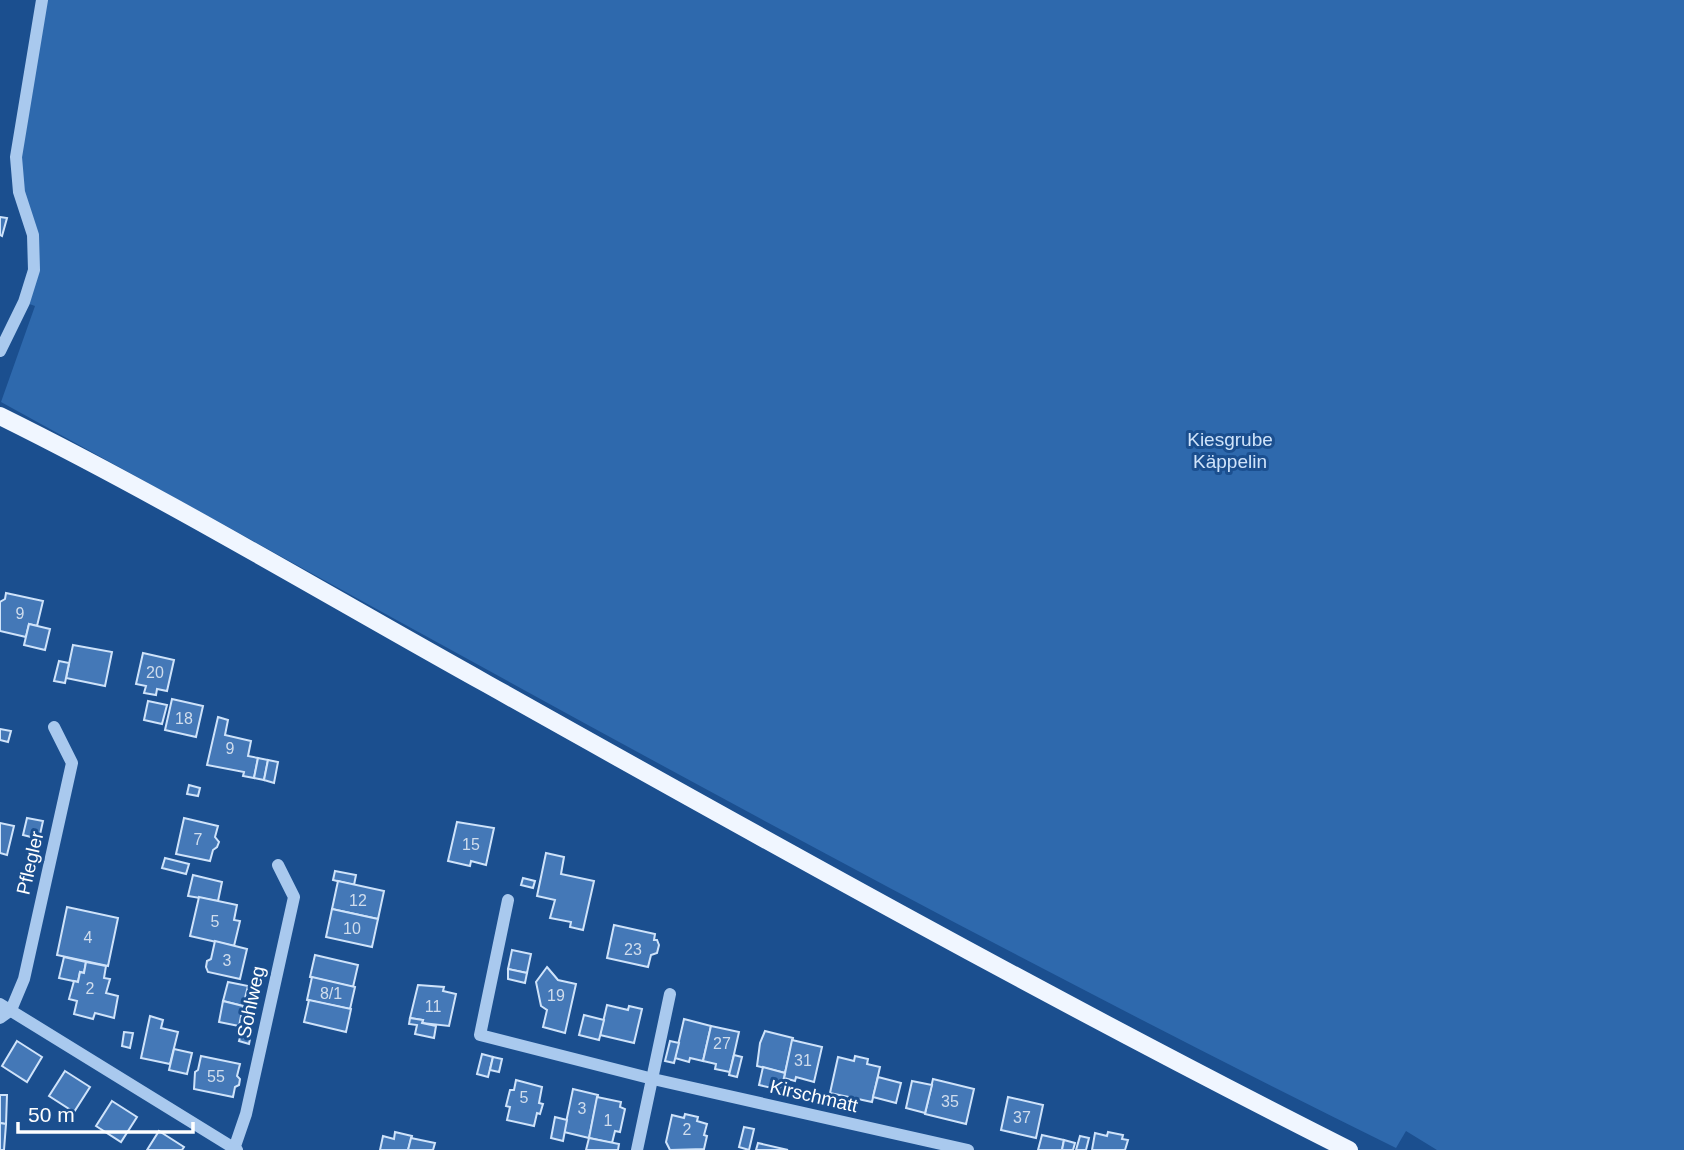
<svg xmlns="http://www.w3.org/2000/svg" width="1684" height="1150" font-family="Arial,sans-serif">
<rect width="100%" height="100%" fill="#1b4f8f"/>
<path fill="#2e69ad" d="M 42,0 L 1684,0 L 1684,1150 L 1437,1150 L 1406,1131 L 1396,1148 C 923,915 463,656 1,402 L 35,306 L 24,302 L 34,270 L 16,173 Z"/>
<g fill="#4478b7" stroke="#cfe3fa" stroke-width="2">
<polygon points="0,217 7,218 2,236 0,235"/>
<polygon points="6,593 43,601 37,626 29,624 26,637 0,631 0,602 5,599"/>
<polygon points="29,624 50,629 45,650 24,645"/>
<polygon points="73,645 112,652 105,686 66,678"/>
<polygon points="143,653 174,660 167,691 157,689 156,695 144,693 146,686 136,684"/>
<polygon points="59,661 69,663 65,683 54,681"/>
<polygon points="172,699 203,706 196,737 165,730"/>
<polygon points="148,701 167,705 162,724 144,720"/>
<polygon points="218,717 228,720 225,735 251,741 248,756 258,758 254,778 243,776 244,772 207,765"/>
<polygon points="0,729 11,731 8,742 0,740"/>
<polygon points="258,758 268,760 264,780 254,778"/>
<polygon points="268,760 278,762 274,783 264,780"/>
<polygon points="189,785 200,788 198,796 187,794"/>
<polygon points="27,818 43,821 39,839 23,835"/>
<polygon points="184,818 218,826 215,837 219,842 217,847 213,850 210,861 176,854"/>
<polygon points="457,822 494,828 486,865 471,861 470,866 448,861"/>
<polygon points="0,823 14,826 7,855 0,853"/>
<polygon points="546,853 564,857 561,874 594,881 583,930 570,927 571,922 550,918 555,900 537,896"/>
<polygon points="165,858 189,864 186,874 162,868"/>
<polygon points="335,871 356,875 354,885 333,880"/>
<polygon points="193,875 222,882 218,901 188,896"/>
<polygon points="523,878 535,881 533,888 521,885"/>
<polygon points="338,881 384,891 378,919 332,909"/>
<polygon points="199,897 237,905 234,920 240,921 234,946 190,936"/>
<polygon points="67,907 118,918 108,966 57,955"/>
<polygon points="332,909 378,919 372,947 326,937"/>
<polygon points="614,925 655,934 654,940 657,940 659,945 657,953 651,955 648,967 607,958"/>
<polygon points="215,941 247,949 240,979 208,972 206,967 207,961 211,959"/>
<polygon points="512,950 531,954 527,973 508,969"/>
<polygon points="315,955 358,965 353,987 310,977"/>
<polygon points="64,957 86,962 84,973 80,972 78,982 59,978"/>
<polygon points="86,962 106,966 104,978 110,979 106,993 118,996 114,1018 95,1013 93,1019 74,1014 77,1001 69,999 74,981 78,982 80,972 84,973"/>
<polygon points="547,967 558,980 576,984 565,1033 543,1027 547,1010 541,1006 536,982"/>
<polygon points="508,969 527,973 525,983 508,979"/>
<polygon points="312,977 355,987 350,1009 307,1000"/>
<polygon points="228,982 248,986 243,1006 223,1001"/>
<polygon points="418,985 444,987 443,991 456,994 449,1026 422,1023 423,1020 410,1018"/>
<polygon points="309,1000 351,1009 346,1032 304,1022"/>
<polygon points="223,1001 243,1006 239,1026 219,1022"/>
<polygon points="607,1005 628,1010 629,1006 642,1009 634,1043 600,1035"/>
<polygon points="584,1015 604,1020 599,1040 579,1035"/>
<polygon points="150,1016 163,1020 161,1028 178,1032 170,1064 141,1058"/>
<polygon points="410,1018 423,1020 422,1023 436,1026 434,1038 415,1034 417,1025 409,1024"/>
<polygon points="684,1019 711,1026 703,1061 690,1058 689,1062 675,1058"/>
<polygon points="711,1026 739,1032 730,1072 715,1069 716,1064 703,1061"/>
<polygon points="242,1031 251,1034 249,1044 239,1041"/>
<polygon points="765,1031 793,1038 785,1073 757,1066 760,1043"/>
<polygon points="124,1032 133,1033 130,1048 122,1046"/>
<polygon points="792,1040 822,1047 814,1082 796,1077 795,1081 784,1078"/>
<polygon points="17,1041 42,1057 27,1082 2,1066"/>
<polygon points="670,1041 679,1043 674,1063 665,1061"/>
<polygon points="174,1049 192,1053 187,1074 169,1070"/>
<polygon points="482,1054 493,1057 488,1077 477,1074"/>
<polygon points="734,1055 742,1057 737,1077 729,1075"/>
<polygon points="201,1056 240,1064 237,1076 240,1079 239,1085 235,1087 233,1097 194,1089 195,1072 198,1070"/>
<polygon points="855,1056 868,1059 867,1064 880,1067 872,1102 830,1093 838,1057 854,1061"/>
<polygon points="493,1057 502,1059 499,1072 490,1070"/>
<polygon points="763,1067 785,1073 781,1090 759,1085"/>
<polygon points="65,1071 90,1087 74,1112 49,1096"/>
<polygon points="878,1077 901,1083 896,1103 873,1097"/>
<polygon points="933,1079 974,1089 966,1124 925,1114"/>
<polygon points="516,1080 542,1087 539,1103 543,1104 540,1114 537,1113 534,1126 507,1120 510,1107 506,1106 510,1090 514,1090"/>
<polygon points="912,1081 932,1085 925,1113 906,1108"/>
<polygon points="573,1089 598,1095 589,1138 564,1132"/>
<polygon points="0,1095 7,1095 6,1124 0,1123"/>
<polygon points="597,1097 621,1102 620,1107 625,1109 620,1132 615,1131 612,1143 589,1138"/>
<polygon points="1008,1097 1043,1105 1036,1138 1001,1130"/>
<polygon points="112,1101 137,1117 121,1142 96,1126"/>
<polygon points="685,1114 698,1117 697,1121 707,1124 704,1135 707,1136 704,1149 670,1150 666,1142 672,1115 684,1118"/>
<polygon points="555,1117 567,1120 563,1141 551,1138"/>
<polygon points="0,1123 6,1124 4,1150 0,1150"/>
<polygon points="744,1127 754,1129 749,1150 739,1147"/>
<polygon points="159,1131 184,1147 182,1150 147,1150"/>
<polygon points="395,1132 412,1136 408,1150 380,1150 383,1136 394,1139"/>
<polygon points="1108,1132 1123,1135 1122,1139 1128,1140 1125,1150 1092,1150 1095,1133 1107,1136"/>
<polygon points="1042,1135 1064,1140 1062,1150 1038,1150"/>
<polygon points="1080,1136 1089,1138 1086,1150 1076,1150"/>
<polygon points="411,1138 435,1143 433,1150 408,1150"/>
<polygon points="589,1138 619,1144 618,1150 586,1150"/>
<polygon points="1064,1140 1075,1143 1073,1150 1062,1150"/>
<polygon points="758,1143 788,1150 756,1150"/>
</g>
<g fill="none" stroke-linecap="round" stroke-linejoin="round">
<g stroke="#a9c9ee" stroke-width="12">
<polyline points="0,351 24,302 34,270 33,235 19,192 16,157 42,0"/>
<polyline points="508,900 480,1035 653,1079 968,1150"/>
<polyline points="0,1004 237,1150"/>
<polyline points="0,1018 11,1010 24,979 72,763 54,727"/>
<polyline points="234,1149 246,1114 294,897 278,865"/>
<polyline points="637,1150 670,994"/>
</g>
<path stroke="#f0f6ff" stroke-width="18" d="M 0,416 C 166,498 325,594 487,684 C 772,844 1057,1003 1349,1150"/>
</g>
<g text-anchor="middle" dominant-baseline="central" stroke-width="6" stroke-linejoin="round" paint-order="stroke">
<g font-size="16" fill="#d0dded">
<text x="20" y="613">9</text>
<text x="155" y="672">20</text>
<text x="184" y="718">18</text>
<text x="230" y="748">9</text>
<text x="198" y="839">7</text>
<text x="471" y="844">15</text>
<text x="358" y="900">12</text>
<text x="215" y="921">5</text>
<text x="352" y="928">10</text>
<text x="88" y="937">4</text>
<text x="633" y="949">23</text>
<text x="227" y="960">3</text>
<text x="90" y="988">2</text>
<text x="331" y="993">8/1</text>
<text x="556" y="995">19</text>
<text x="433" y="1006">11</text>
<text x="722" y="1043">27</text>
<text x="803" y="1060">31</text>
<text x="216" y="1076">55</text>
<text x="524" y="1097">5</text>
<text x="950" y="1101">35</text>
<text x="582" y="1108">3</text>
<text x="1022" y="1117">37</text>
<text x="608" y="1120">1</text>
<text x="687" y="1129">2</text>
</g>
<g font-size="19" fill="#cfe3fa" stroke="#1b4f8f">
<text x="1230" y="439">Kiesgrube<tspan x="1230" dy="22">Käppelin</tspan></text>
</g>
<g font-size="19" fill="#fff" stroke="#1b4f8f">
<text transform="translate(30 863) rotate(-77)">Pflegler</text>
<text transform="translate(251 1002) rotate(-78)">Sohlweg</text>
<text transform="translate(814 1096) rotate(13)">Kirschmatt</text>
</g>
</g>
<path d="M18 1122v10h175v-10" fill="none" stroke="#ffffff" stroke-width="3.5"/>
<text x="28" y="1122" font-size="21" fill="#ffffff" stroke="#1b4f8f" stroke-width="5" paint-order="stroke">50 m</text>
</svg>
